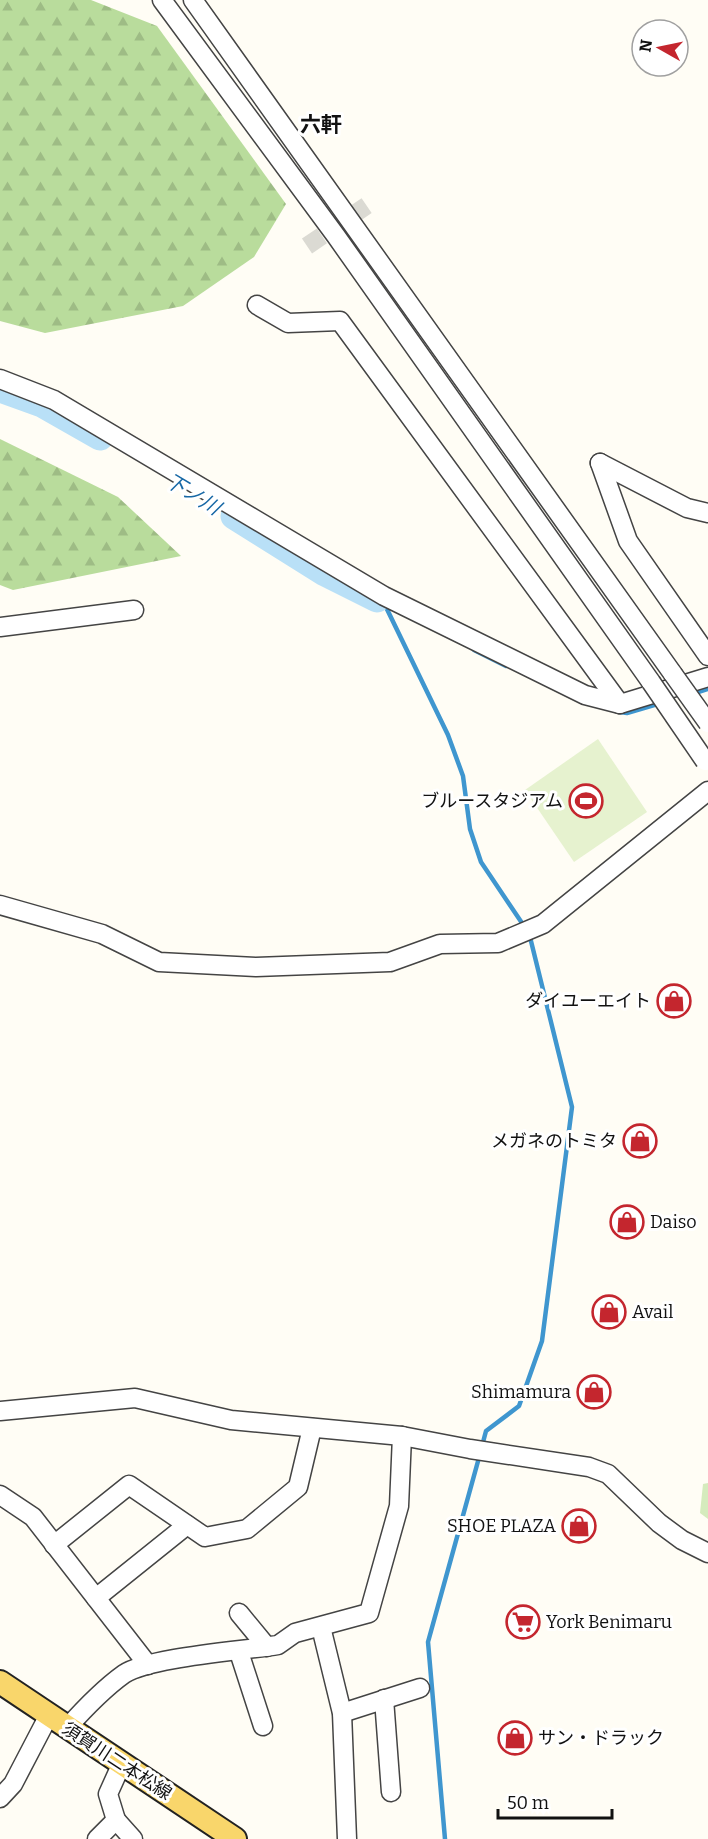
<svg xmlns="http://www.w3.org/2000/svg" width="708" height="1839" font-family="Bitter,'Noto Sans JP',serif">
<defs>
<pattern id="forest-firs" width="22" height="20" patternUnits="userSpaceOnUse" patternTransform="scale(1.5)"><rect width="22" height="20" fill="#b9dc9c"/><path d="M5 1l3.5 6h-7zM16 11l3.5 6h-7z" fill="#9ebc85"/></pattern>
</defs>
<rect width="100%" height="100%" fill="#fffdf5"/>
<g fill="url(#forest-firs)">
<polygon points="0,0 91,0 157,26 286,204 254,257 183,306 45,333 0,321"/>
<polygon points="0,439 118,497 181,556 13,590 0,585"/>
</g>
<polygon fill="#d5ebbd" points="708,1483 708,1519 700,1513 703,1484"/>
<polygon fill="#e6f2cf" points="598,739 647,812 574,862 525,790"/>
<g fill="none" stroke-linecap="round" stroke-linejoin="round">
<g stroke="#3f96cf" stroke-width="4.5">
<polyline points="384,603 448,735 463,776 470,829 481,862 524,926"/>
<polyline points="474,650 506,666"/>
<polyline points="692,694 708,689"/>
<polyline points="620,712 627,713 661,703"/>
<polyline points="482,1446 486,1431 519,1406 542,1341 572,1107 529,933"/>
<polyline points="445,1839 428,1642 480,1454"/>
</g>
<g stroke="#b9e0f7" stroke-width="27">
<polyline points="0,389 42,404 100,437"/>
<polyline points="234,516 325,573 377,599"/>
</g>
<polyline stroke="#dbdad3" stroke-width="18" stroke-dasharray="18 9" stroke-linecap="butt" points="307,246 372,202"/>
<defs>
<g id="minor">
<polyline points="162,0 336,236 651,682"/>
<polyline points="193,0 673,674"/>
<polyline points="257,305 288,323 340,321 620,704"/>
<polyline points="0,379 54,400 384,596 585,695 620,704 708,677"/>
<polyline points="600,463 628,541 708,656"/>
<polyline points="600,463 687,508 708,513"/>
<polyline points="0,627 134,610"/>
<polyline points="0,905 102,934 159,962 256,967 390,962 440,944 498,943 543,924 708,791"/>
<polyline points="0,1411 135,1398 231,1420 402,1436 470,1449 589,1467 608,1474 659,1523 682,1540 708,1553"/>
<polyline points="0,1495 33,1517 148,1665"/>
<polyline points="54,1545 129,1485 205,1537 247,1529 298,1487 312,1428"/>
<polyline points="96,1598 187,1525"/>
<polyline points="239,1613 267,1647"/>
<polyline points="321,1627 342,1713 347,1839"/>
<polyline points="239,1652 263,1726"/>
<polyline points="384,1699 391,1792"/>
<polyline points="342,1713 420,1688"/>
<path d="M 67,1728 C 84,1709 103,1689 124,1674 C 150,1657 242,1651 278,1645 L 295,1633 L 369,1613 L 399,1506 L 402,1436"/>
<polyline points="0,1798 13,1784 49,1715"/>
<polyline points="116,1820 133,1839"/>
<polyline points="97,1839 116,1820 108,1794 122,1763"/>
</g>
<polyline id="major" points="0,1682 235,1839"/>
</defs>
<use href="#minor" stroke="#444" stroke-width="21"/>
<use href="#major" stroke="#222" stroke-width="26"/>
<use href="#minor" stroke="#fff" stroke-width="18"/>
<use href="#major" stroke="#f9d66b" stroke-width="22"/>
<defs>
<g id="minor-bridge">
<polyline points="673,674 708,723"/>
<polyline points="651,682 705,761"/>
</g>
</defs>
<use href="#minor-bridge" stroke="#444" stroke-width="21" stroke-linecap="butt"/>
<use href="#minor-bridge" stroke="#fff" stroke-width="18"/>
</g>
<defs>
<symbol id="stadium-ring" viewBox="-11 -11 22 22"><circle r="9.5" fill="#fff" stroke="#c4262e" stroke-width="1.5"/><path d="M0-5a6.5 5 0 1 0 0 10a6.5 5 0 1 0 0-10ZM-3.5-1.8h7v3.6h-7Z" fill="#c4262e"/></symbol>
<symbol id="shop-ring" viewBox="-11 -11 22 22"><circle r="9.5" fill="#fff" stroke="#c4262e" stroke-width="1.5"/><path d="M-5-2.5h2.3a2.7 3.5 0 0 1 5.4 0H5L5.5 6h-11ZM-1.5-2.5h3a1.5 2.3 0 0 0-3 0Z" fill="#c4262e"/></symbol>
<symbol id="supermarket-ring" viewBox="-11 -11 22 22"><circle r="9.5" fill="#fff" stroke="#c4262e" stroke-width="1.5"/><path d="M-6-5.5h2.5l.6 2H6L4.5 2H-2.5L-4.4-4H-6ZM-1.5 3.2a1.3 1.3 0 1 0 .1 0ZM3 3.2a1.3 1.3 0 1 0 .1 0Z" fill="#c4262e"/></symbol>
</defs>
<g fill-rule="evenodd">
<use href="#stadium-ring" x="567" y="782" width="38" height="38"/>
<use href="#shop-ring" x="655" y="982" width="38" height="38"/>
<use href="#shop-ring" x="621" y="1122" width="38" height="38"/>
<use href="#shop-ring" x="608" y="1203" width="38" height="38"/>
<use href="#shop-ring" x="590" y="1293" width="38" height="38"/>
<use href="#shop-ring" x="575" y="1373" width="38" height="38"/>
<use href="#shop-ring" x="560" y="1507" width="38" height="38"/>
<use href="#supermarket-ring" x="504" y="1603" width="38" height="38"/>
<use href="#shop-ring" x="496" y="1719" width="38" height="38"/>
</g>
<g text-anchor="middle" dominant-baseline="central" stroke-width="6" stroke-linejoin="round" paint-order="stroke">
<g font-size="18" fill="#111" stroke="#fff" text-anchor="end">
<text x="563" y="801">ブルースタジアム</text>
<text x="651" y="1001">ダイユーエイト</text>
<text x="617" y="1141">メガネのトミタ</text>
<text x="650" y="1222" text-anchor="start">Daiso</text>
<text x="632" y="1312" text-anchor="start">Avail</text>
<text x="571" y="1392">Shimamura</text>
<text x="556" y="1526">SHOE PLAZA</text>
<text x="546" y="1622" text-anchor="start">York Benimaru</text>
<text x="538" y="1738" text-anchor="start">サン・ドラック</text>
</g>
<g font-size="18" fill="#111" stroke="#fff">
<text transform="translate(117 1761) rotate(33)">須賀川二本松線</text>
</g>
<g font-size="20" font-style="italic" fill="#1768a6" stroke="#fff">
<text transform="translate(193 494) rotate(31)">下ノ川</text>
</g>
<g font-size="21" font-weight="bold" fill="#111" stroke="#fff">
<text x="321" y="125">六軒</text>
</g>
</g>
<g transform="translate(660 48) rotate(279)"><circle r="28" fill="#ffffff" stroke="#a0a0a0" stroke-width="1.5"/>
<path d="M0-4.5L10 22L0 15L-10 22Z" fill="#c4262e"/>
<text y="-9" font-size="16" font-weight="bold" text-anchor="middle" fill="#111111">N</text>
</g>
<path d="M498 1809v9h114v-9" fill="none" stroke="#111111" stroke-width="3"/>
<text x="507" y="1809" font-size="18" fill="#111111" stroke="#ffffff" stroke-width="4.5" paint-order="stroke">50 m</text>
</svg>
